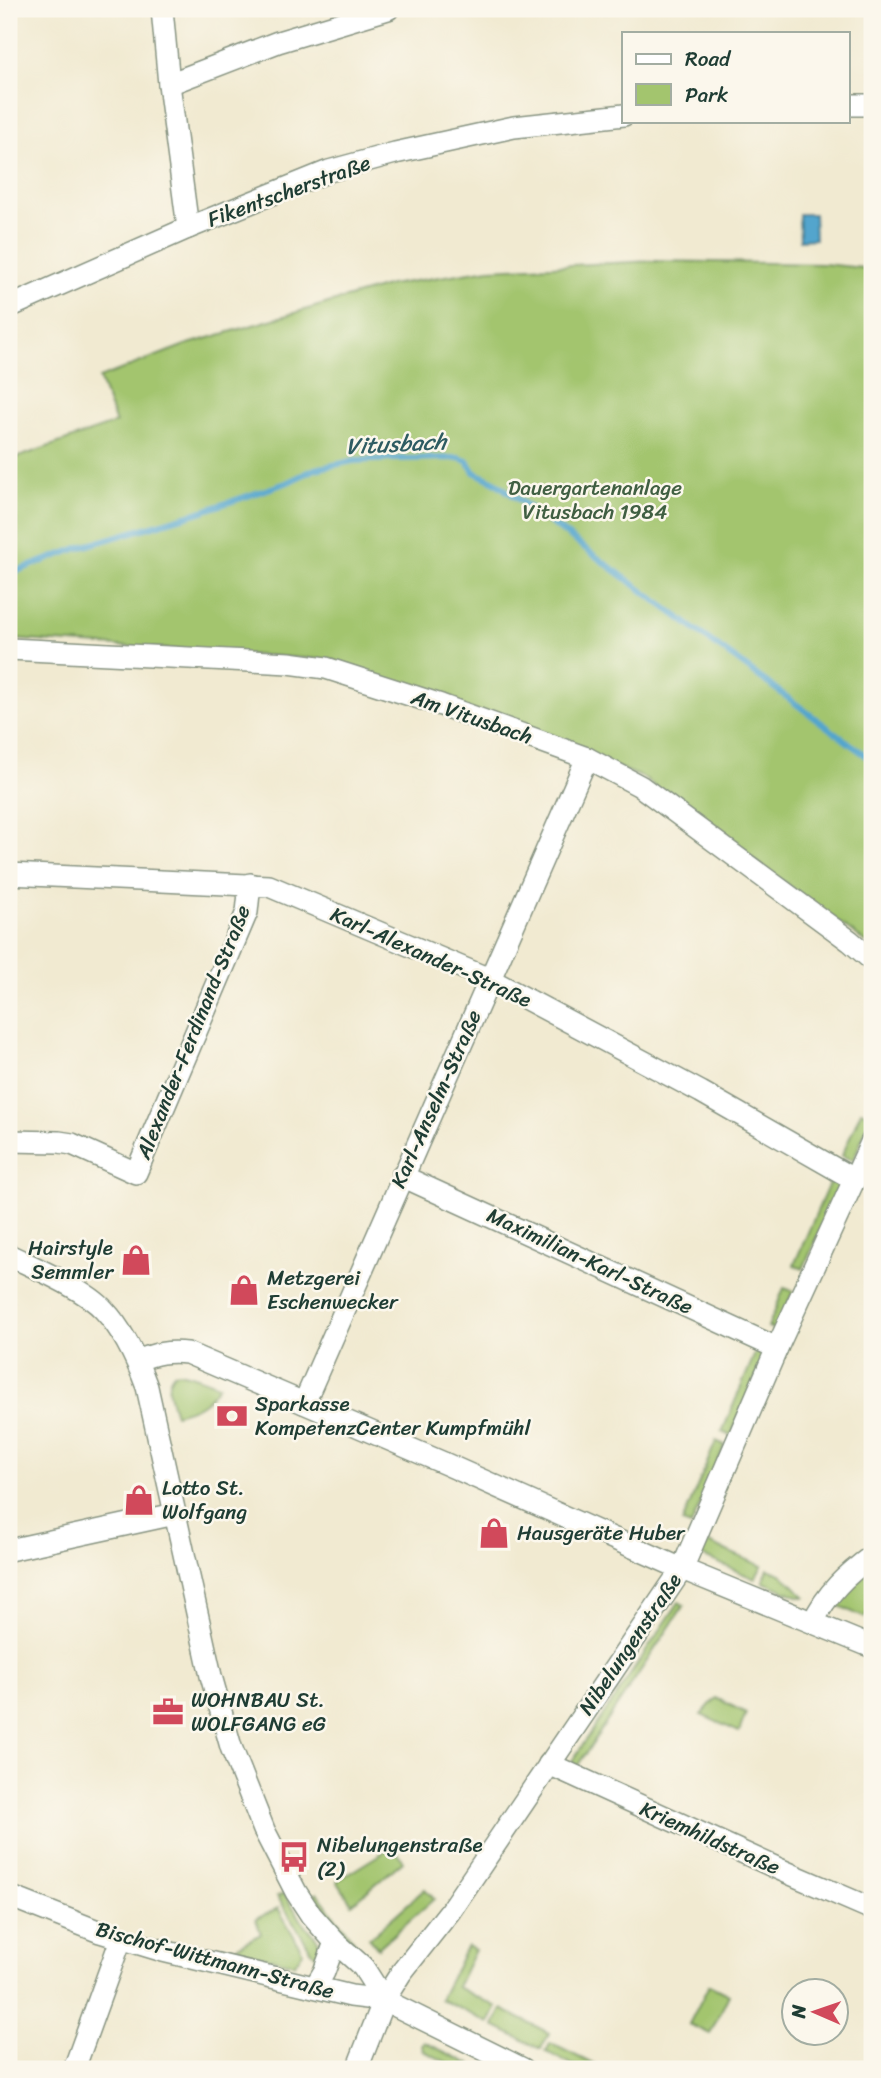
<svg xmlns="http://www.w3.org/2000/svg" width="881" height="2078" font-family="Sriracha,sans-serif">
<rect width="100%" height="100%" fill="#fbf7ec"/>
<filter id="ink" filterUnits="userSpaceOnUse"><feTurbulence type="fractalNoise" baseFrequency=".0143" numOctaves="2"/><feDisplacementMap in="SourceGraphic" scale="14" xChannelSelector="R" yChannelSelector="G"/><feConvolveMatrix kernelMatrix="1 2 1 2 8 2 1 2 1" color-interpolation-filters="sRGB"/></filter>
<filter id="wash" filterUnits="userSpaceOnUse"><feTurbulence type="fractalNoise" baseFrequency=".00686" numOctaves="4" result="noise"/><feDisplacementMap in="SourceGraphic" scale="28" xChannelSelector="R" yChannelSelector="G"/><feGaussianBlur stdDeviation="1.57" result="paint"/><feColorMatrix in="noise" values="0 0 0 0 0 0 0 0 0 0 0 0 0 0 0 0 0 1.4 0 .05"/><feComposite in="paint" operator="in"/></filter>
<g filter="url(#wash)">
<rect width="100%" height="100%" fill="#f1ead1"/>
<g fill="#a3c56e" stroke="#618151" stroke-width="2">
<polygon points="654,261 824,264 872,269 872,947 642,777 333,660 9,639 9,545 17,541 10,460 116,423 99,378 185,345 390,285 489,269"/>
<polygon points="861,1111 872,1116 853,1160 842,1156"/>
<polygon points="830,1181 840,1186 803,1269 794,1265"/>
<polygon points="784,1288 793,1291 777,1331 768,1327"/>
<polygon points="756,1351 765,1355 731,1436 722,1432"/>
<path d="M 179,1372 L 191,1375 L 219,1385 C 206,1404 196,1409 175,1414 C 171,1400 163,1385 174,1373 Z"/>
<polygon points="716,1441 725,1445 691,1526 682,1523"/>
<polygon points="706,1542 762,1566 755,1579 700,1555"/>
<polygon points="872,1564 872,1602 865,1618 831,1602"/>
<polygon points="768,1569 781,1574 806,1597 800,1597 763,1582"/>
<polygon points="679,1602 684,1605 576,1768 572,1761"/>
<polygon points="716,1698 746,1713 739,1732 701,1715"/>
<polygon points="393,1846 403,1861 352,1904 337,1881"/>
<polygon points="425,1889 434,1899 378,1948 369,1938"/>
<polygon points="284,1893 300,1918 318,1940 321,1946 320,1960 310,1949 277,1896"/>
<path d="M 317,1893 L 361,1950 C 341,1935 326,1916 312,1896 Z"/>
<polygon points="278,1908 303,1952 295,1964 237,1950 238,1946 261,1934 256,1919"/>
<polygon points="467,1946 475,1950 457,1987 497,2007 489,2023 440,1999"/>
<polygon points="709,1985 729,1995 710,2034 689,2024"/>
<polygon points="502,2009 549,2033 541,2049 494,2026"/>
<polygon points="424,2042 480,2069 460,2069 424,2051 422,2046"/>
<polygon points="550,2043 601,2068 600,2069 581,2069 546,2052"/>
</g>
<polygon fill="#52a5cd" stroke="#387180" stroke-width="2" points="799,214 814,214 815,239 800,240"/>
<g fill="none" stroke-linecap="round" stroke-linejoin="round">
<polyline stroke="#52a5cd" stroke-width="6" points="9,574 78,548 203,511 286,483 315,469 353,461 393,459 459,458 467,461 474,472 495,482 872,760"/>
</g>
</g>
<g filter="url(#ink)">
<g fill="none" stroke-linecap="round" stroke-linejoin="round">
<defs>
<g id="minor">
<polyline points="162,9 169,84 188,228"/>
<polyline points="169,84 278,42 388,9"/>
<polyline points="848,105 872,105"/>
<polyline points="9,307 188,228 329,171 395,153 514,127 624,115"/>
<polyline points="9,649 289,663 326,668 441,705 587,758 640,786 850,941 872,960"/>
<polyline points="9,874 269,886 489,979 701,1092 855,1180"/>
<polyline points="9,1141 59,1142 72,1144 136,1173 247,912 250,884"/>
<polyline points="402,1176 777,1348"/>
<path d="M 9,1255 C 35,1268 85,1289 104,1310 C 124,1331 137,1360 147,1387 L 211,1676 L 231,1747 L 264,1830 L 296,1892 L 311,1915 L 335,1942 L 363,1967 L 384,2000 L 523,2069"/>
<path d="M 137,1361 C 155,1353 168,1351 187,1353 L 446,1464 L 682,1569 L 872,1647"/>
<polyline points="304,1403 587,758"/>
<polyline points="9,1550 175,1514"/>
<path d="M 813,1622 C 827,1593 846,1575 872,1556"/>
<polyline points="549,1764 779,1869 872,1909"/>
<polyline points="9,1896 100,1932 163,1951 351,1996 384,2000"/>
<polyline points="315,1987 324,1972 335,1942"/>
<polyline points="74,2069 121,1939"/>
<polyline points="357,2069 384,2000 401,1973 450,1911 682,1569 777,1348 872,1141"/>
</g>
</defs>
<use href="#minor" stroke="#889482" stroke-width="24"/>
<use href="#minor" stroke="#fff" stroke-width="21"/>
</g>
</g>
<defs>
<symbol id="shop-bare" viewBox="-9 -9 18 18"><path d="M-5-2.5h2.3a2.7 3.5 0 0 1 5.4 0H5L5.5 6h-11ZM-1.5-2.5h3a1.5 2.3 0 0 0-3 0Z" fill="#d1495b" stroke="#fbf7ec" stroke-width="2.5" paint-order="stroke"/></symbol>
<symbol id="bank-bare" viewBox="-9 -9 18 18"><path d="M-6-4H6V4H-6ZM0-2.3a2.3 2.3 0 1 0 0 4.6a2.3 2.3 0 1 0 0-4.6Z" fill="#d1495b" stroke="#fbf7ec" stroke-width="2.5" paint-order="stroke"/></symbol>
<symbol id="office-bare" viewBox="-9 -9 18 18"><path d="M-6-3h4V-5.5h4V-3h4V5H-6ZM-1-4.5V-3h2v-1.5ZM-6 0V1H6V0Z" fill="#d1495b" stroke="#fbf7ec" stroke-width="2.5" paint-order="stroke"/></symbol>
<symbol id="bus-bare" viewBox="-9 -9 18 18"><path d="M-5-6H5V4H4V6H2V4H-2V6H-4V4H-5ZM-3.5-4V0h7V-4ZM-3.5 1.2v1.5H-2V1.2ZM2 1.2v1.5H3.5V1.2Z" fill="#d1495b" stroke="#fbf7ec" stroke-width="2.5" paint-order="stroke"/></symbol>
</defs>
<g fill-rule="evenodd">
<use href="#shop-bare" x="114" y="1238" width="44" height="44"/>
<use href="#shop-bare" x="222" y="1268" width="44" height="44"/>
<use href="#bank-bare" x="210" y="1394" width="44" height="44"/>
<use href="#shop-bare" x="117" y="1478" width="44" height="44"/>
<use href="#shop-bare" x="472" y="1511" width="44" height="44"/>
<use href="#office-bare" x="146" y="1690" width="44" height="44"/>
<use href="#bus-bare" x="272" y="1835" width="44" height="44"/>
</g>
<g text-anchor="middle" dominant-baseline="central" stroke-width="5" stroke-linejoin="round" paint-order="stroke">
<g font-size="21" fill="#1f3d34" stroke="#fbf7ec">
<text transform="translate(289 191) rotate(-20)">Fikentscherstraße</text>
<text transform="translate(472 717) rotate(19)">Am Vitusbach</text>
<text transform="translate(431 957) rotate(24)">Karl-Alexander-Straße</text>
<text transform="translate(193 1032) rotate(-68)">Alexander-Ferdinand-Straße</text>
<text transform="translate(436 1099) rotate(-66)">Karl-Anselm-Straße</text>
<text transform="translate(590 1261) rotate(25)">Maximilian-Karl-Straße</text>
<text transform="translate(630 1644) rotate(-56)">Nibelungenstraße</text>
<text transform="translate(710 1838) rotate(24)">Kriemhildstraße</text>
<text transform="translate(215 1960) rotate(15)">Bischof-Wittmann-Straße</text>
</g>
<g font-size="21" fill="#405f42" stroke="#fbf7ec">
<text x="595" y="488">Dauergartenanlage<tspan x="595" dy="24">Vitusbach 1984</tspan></text>
</g>
<g font-size="21" fill="#1f3d34" stroke="#fbf7ec" text-anchor="start">
<text x="113" y="1248" text-anchor="end">Hairstyle<tspan x="113" dy="24">Semmler</tspan></text>
<text x="267" y="1278">Metzgerei<tspan x="267" dy="24">Eschenwecker</tspan></text>
<text x="255" y="1404">Sparkasse<tspan x="255" dy="24">KompetenzCenter Kumpfmühl</tspan></text>
<text x="162" y="1488">Lotto St.<tspan x="162" dy="24">Wolfgang</tspan></text>
<text x="517" y="1533">Hausgeräte Huber</text>
<text x="191" y="1700">WOHNBAU St.<tspan x="191" dy="24">WOLFGANG eG</tspan></text>
<text x="317" y="1845">Nibelungenstraße<tspan x="317" dy="24">(2)</tspan></text>
</g>
<g font-size="23" font-style="italic" fill="#2e5c62" stroke="#fbf7ec">
<text transform="translate(396 444) rotate(-3)">Vitusbach</text>
</g>
</g>
<rect width="881" height="2078" fill="none" stroke="#fbf7ec" stroke-width="35"/>
<rect x="622" y="32" width="228" height="91" fill="#fbf7ec" stroke="#a3ada2" stroke-width="2"/>
<rect x="636" y="54" width="35" height="10" fill="#ffffff" stroke="#a3ada2" stroke-width="2"/>
<text x="685" y="66" font-size="21" fill="#1f3d34">Road</text>
<rect x="636" y="84" width="35" height="21" fill="#a3c56e" stroke="#a3ada2" stroke-width="2"/>
<text x="685" y="102" font-size="21" fill="#1f3d34">Park</text>
<g transform="translate(815 2012) rotate(272)"><circle r="33" fill="#fbf7ec" stroke="#a3ada2" stroke-width="2"/>
<path d="M0-5L12 26L0 18L-12 26Z" fill="#d1495b"/>
<text y="-10" font-size="19" font-weight="bold" text-anchor="middle" fill="#1f3d34">N</text>
</g>
</svg>
